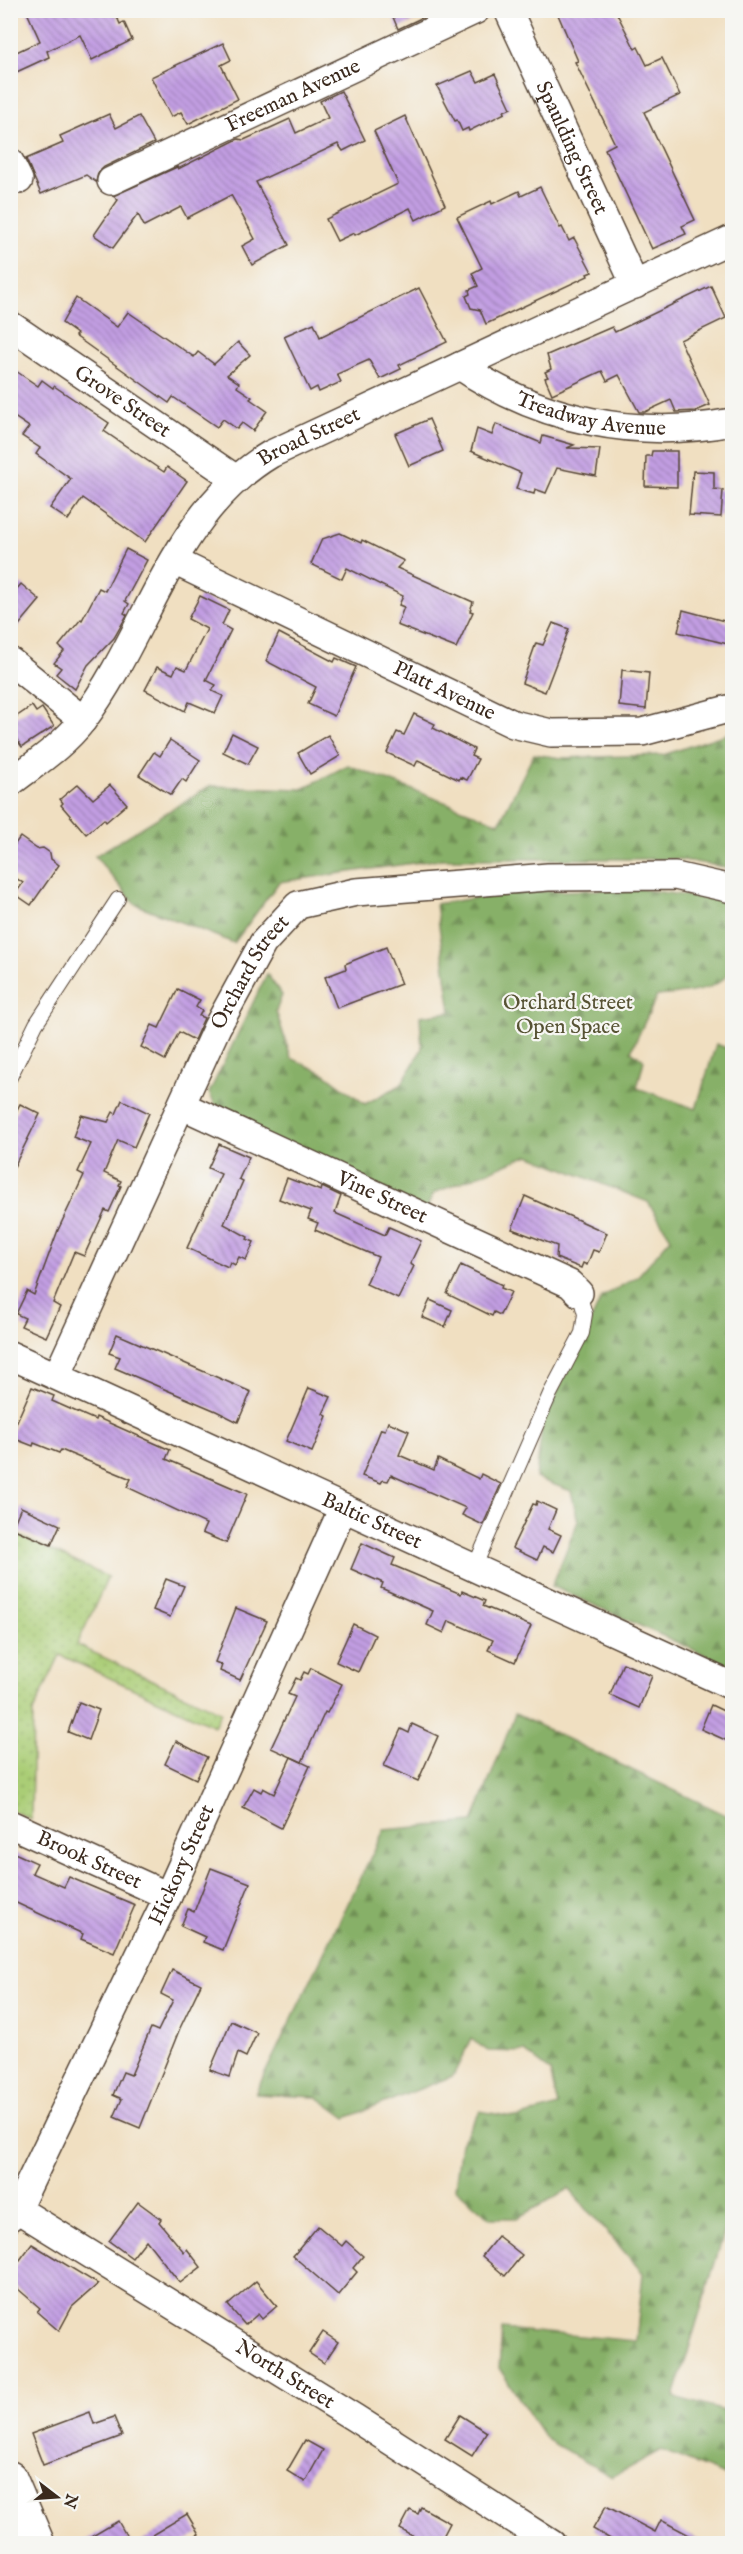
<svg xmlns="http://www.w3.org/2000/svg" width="743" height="2554" font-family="'IM FELL English',serif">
<defs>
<pattern id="grass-dots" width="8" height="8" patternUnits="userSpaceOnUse" patternTransform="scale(1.5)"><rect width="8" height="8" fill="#aacd76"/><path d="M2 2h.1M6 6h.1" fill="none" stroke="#93b066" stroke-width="1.8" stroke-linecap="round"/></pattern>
<pattern id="forest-firs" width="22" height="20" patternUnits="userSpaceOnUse" patternTransform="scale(1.5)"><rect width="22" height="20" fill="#87b067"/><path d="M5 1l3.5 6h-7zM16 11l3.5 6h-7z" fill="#708f54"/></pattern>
<pattern id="building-back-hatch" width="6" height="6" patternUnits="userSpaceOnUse" patternTransform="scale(1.5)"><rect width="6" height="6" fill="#c29ee3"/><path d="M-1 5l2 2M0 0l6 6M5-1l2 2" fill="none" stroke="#9f81b7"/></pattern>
</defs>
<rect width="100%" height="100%" fill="#f6f6f2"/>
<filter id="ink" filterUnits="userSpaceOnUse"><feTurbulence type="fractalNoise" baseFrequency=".0167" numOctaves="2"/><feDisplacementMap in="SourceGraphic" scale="12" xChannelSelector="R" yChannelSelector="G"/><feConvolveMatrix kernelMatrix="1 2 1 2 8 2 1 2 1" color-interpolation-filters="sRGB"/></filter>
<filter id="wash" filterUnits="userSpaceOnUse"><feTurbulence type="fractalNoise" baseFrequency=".008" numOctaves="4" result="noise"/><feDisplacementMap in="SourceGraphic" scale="24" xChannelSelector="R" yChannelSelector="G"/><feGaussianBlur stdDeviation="1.35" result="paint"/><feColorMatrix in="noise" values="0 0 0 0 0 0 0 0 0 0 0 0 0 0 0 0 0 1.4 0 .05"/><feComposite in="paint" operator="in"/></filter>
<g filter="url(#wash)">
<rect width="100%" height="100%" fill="#f0dfc1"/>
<polygon fill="url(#grass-dots)" stroke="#727c4a" stroke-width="1.5" points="11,1532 108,1577 77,1645 221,1712 214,1726 60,1655 33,1712 31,1819 11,1810"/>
<g fill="url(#forest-firs)" stroke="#616d42" stroke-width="1.5">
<polygon points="732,732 732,861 729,868 678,859 442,859 279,882 234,943 135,904 95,856 210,786 302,789 348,765 499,823 534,754 561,758 663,755"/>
<path d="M 639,889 L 717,900 L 732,906 L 732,967 C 719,994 683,993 657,996 L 631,1051 L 644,1060 L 637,1088 L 696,1109 L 716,1044 L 732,1050 L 732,1081 L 729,1092 L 732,1093 L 732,1667 L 552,1586 L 578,1521 L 571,1491 L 536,1478 L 543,1418 L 546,1416 L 602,1297 L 637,1277 L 671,1238 L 648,1202 L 529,1155 L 434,1193 L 425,1212 L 219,1112 L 209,1093 L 267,974 L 282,995 L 276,1011 L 291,1058 L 325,1074 L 365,1104 L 401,1085 L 422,1049 L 420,1016 L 451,1012 L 436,904 L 516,892 Z"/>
<polygon points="515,1714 732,1818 732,2207 674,2397 732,2413 732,2478 661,2450 612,2477 546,2439 499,2368 502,2329 636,2341 643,2273 569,2189 517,2218 490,2218 455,2188 461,2143 480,2111 518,2118 558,2106 550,2071 525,2052 488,2051 471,2039 453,2076 346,2118 317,2097 255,2094 384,1830 473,1822"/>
</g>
<g id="blocks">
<g fill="url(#building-back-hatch)">
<polygon points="26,10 114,10 120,24 124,22 132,40 92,60 80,35 47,51 49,57 10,75 10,55 40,41"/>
<polygon points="390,10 438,10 398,29"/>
<polygon points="556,10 615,10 635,49 638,47 647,65 662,58 680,95 644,112 695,220 682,226 686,234 652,249 605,149 615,144 575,62 578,61"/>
<polygon points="223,43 231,60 221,65 238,99 188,124 181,112 171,117 151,77"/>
<polygon points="472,71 478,82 495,74 511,108 504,111 505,113 469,131 468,128 462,131 457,120 455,121 437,86"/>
<polygon points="341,91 365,140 343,151 338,144 256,182 289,245 252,265 242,246 255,239 231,195 187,218 181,207 144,226 138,214 113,248 94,235 118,200 113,196 177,167 178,169 238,139 244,140 290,119 296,133 328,118 320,101"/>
<polygon points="109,114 116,128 139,116 154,143 104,167 98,173 96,182 86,175 41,194 26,159 63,143 60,136"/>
<polygon points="405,116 445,205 416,220 410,208 355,235 354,233 337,241 326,219 398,184 374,131"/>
<polygon points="540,187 560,228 562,227 569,241 574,238 592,272 587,274 588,276 486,324 480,310 471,308 466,296 470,294 469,290 478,286 472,273 482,268 457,217 491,201 492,204 519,191 521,196"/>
<polygon points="711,286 726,318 680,340 710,405 696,411 676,412 671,400 645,412 639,412 619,375 607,381 602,371 552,394 545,378 548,377 545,372 551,369 547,355 612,327 615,332"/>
<polygon points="419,288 447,342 399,365 401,369 380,379 369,360 337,374 341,382 319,392 317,387 310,391 284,336 314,323 320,337"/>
<polygon points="76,298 117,327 128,312 194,357 198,352 214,364 238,342 250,355 227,375 239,383 237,387 252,397 250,399 267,411 253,431 242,423 237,429 223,419 217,427 173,397 169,403 75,336 77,334 62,323"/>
<polygon points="10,367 38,386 42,380 53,388 54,386 109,423 104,431 164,472 167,467 187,481 145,542 83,498 68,520 50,508 71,479 36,454 40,448 22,436 29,427 10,414"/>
<polygon points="429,419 443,451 409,466 395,434"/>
<polygon points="496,424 541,443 543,436 574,445 567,448 600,449 596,476 557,468 546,493 535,489 534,494 516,489 521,473 471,451 477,429 492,435"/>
<polygon points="652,451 677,451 677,487 645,486 646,456 651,456"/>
<polygon points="693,471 714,472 714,489 723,490 721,517 689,515"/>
<polygon points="340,533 361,543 362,540 404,561 397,568 473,602 470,611 473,612 456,648 397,625 404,607 399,605 403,596 347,568 342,579 311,564 322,539"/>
<polygon points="126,549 147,560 125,601 129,604 124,613 127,615 114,638 88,665 75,689 56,674 61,668 54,663 64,651 59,646 81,619 82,620 99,588 105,591"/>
<polygon points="21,584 40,600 10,636 10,597"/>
<polygon points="200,596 229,610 222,625 231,630 206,680 216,685 212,691 223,696 215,713 189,702 185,711 145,690 157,667 173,674 177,666 186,670 207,629 188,619"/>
<polygon points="683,610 732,623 732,645 678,632"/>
<polygon points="553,623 569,629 545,692 522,683 536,643 543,645"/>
<polygon points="279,633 334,662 336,658 356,667 334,716 308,704 316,687 266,661"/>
<polygon points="622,670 649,673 646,709 619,706"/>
<polygon points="32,706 36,712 42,708 54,726 22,747 10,730 10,721"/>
<polygon points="414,714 435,724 433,728 474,749 471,756 478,759 467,780 460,777 459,780 418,760 415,766 387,753 397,732 404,735"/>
<polygon points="232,733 258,746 248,764 223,752"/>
<polygon points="328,735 340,756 310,774 298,753"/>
<polygon points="170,740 200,760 186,782 182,779 171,795 139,775 154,752 160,756"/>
<polygon points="78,784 93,799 110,785 127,804 106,822 104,819 86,834 61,805 63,803 60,799"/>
<polygon points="20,837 37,849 43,848 50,853 51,859 59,865 31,905 15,894 23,883 10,874 10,851"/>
<polygon points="386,947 401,984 337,1008 325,977 346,969 345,964"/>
<polygon points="178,989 200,1000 196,1007 202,1011 199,1016 204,1018 194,1040 179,1032 165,1060 141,1047 152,1025 159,1028"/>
<polygon points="122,1100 149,1113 134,1147 118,1140 104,1173 121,1181 119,1185 121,1186 109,1212 105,1210 84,1256 74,1252 53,1303 60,1307 46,1337 21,1326 25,1318 16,1314 27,1291 34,1295 58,1230 84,1175 78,1172 91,1144 73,1137 81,1115 108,1122 113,1112 116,1114"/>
<polygon points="20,1104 40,1114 10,1175 10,1123"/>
<polygon points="219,1144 249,1157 239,1179 243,1181 224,1224 248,1237 247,1239 254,1242 246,1260 239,1257 235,1265 230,1262 228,1267 187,1248 221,1174 208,1168"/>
<polygon points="287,1178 321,1191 322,1187 341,1196 335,1213 385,1235 389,1227 421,1241 410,1264 414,1266 398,1299 366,1284 378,1257 315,1230 318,1223 308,1219 311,1211 279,1199"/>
<polygon points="525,1196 607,1233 599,1252 593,1250 587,1265 583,1263 581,1268 556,1258 557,1246 512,1229"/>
<polygon points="461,1265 502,1285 501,1288 511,1292 500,1315 494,1312 492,1316 447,1294"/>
<polygon points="430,1300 452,1310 445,1327 422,1317"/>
<polygon points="117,1334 251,1392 238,1422 216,1411 115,1368 120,1357 109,1353"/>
<polygon points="32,1387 54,1396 52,1401 95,1420 96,1417 170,1450 166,1459 247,1494 226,1543 202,1533 206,1524 127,1487 131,1479 61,1450 59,1453 34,1443 33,1446 10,1437"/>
<polygon points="309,1388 331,1397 323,1414 327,1416 312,1452 286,1441"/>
<polygon points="388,1422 409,1431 399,1455 434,1470 438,1459 479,1479 481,1474 501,1484 483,1525 462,1515 466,1508 391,1475 388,1481 383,1480 381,1483 362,1476 381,1429 385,1430"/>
<polygon points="537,1501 556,1510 548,1529 561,1535 553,1552 543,1547 537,1560 512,1548 533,1504 536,1505"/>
<polygon points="21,1507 60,1525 51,1545 12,1528"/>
<polygon points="362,1543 395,1558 392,1565 461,1594 462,1591 485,1601 483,1606 531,1626 515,1662 488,1650 493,1640 449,1621 444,1633 427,1625 433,1611 381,1588 383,1583 351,1569"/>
<polygon points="166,1579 184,1586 170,1617 153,1610"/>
<polygon points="236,1608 267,1621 240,1680 220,1671 222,1665 215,1662"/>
<polygon points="353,1624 375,1635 358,1672 336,1662"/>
<polygon points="623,1663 652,1676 639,1708 610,1695"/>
<polygon points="311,1668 342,1684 327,1713 325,1712 302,1762 271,1748 295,1697 288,1694 296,1678 300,1680 304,1672 308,1674"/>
<polygon points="79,1702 99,1710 88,1740 68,1732"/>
<polygon points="711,1705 732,1715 732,1743 701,1729"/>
<polygon points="412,1724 438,1736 418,1781 384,1766 401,1729 409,1733"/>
<polygon points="176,1741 207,1757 196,1779 165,1764"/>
<polygon points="291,1757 310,1766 281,1828 243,1808 254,1788 261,1792 263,1788 274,1794"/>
<polygon points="10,1851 37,1863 32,1873 64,1887 69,1877 135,1905 114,1953 81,1939 83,1934 10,1900"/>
<polygon points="211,1868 250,1883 223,1950 203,1942 205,1937 181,1926 188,1909 194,1912"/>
<polygon points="172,1970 201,1984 180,2028 140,2128 114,2117 122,2099 113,2095 123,2072 131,2075 151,2028 158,2031 173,2000 161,1994"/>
<polygon points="231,2021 257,2033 246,2057 238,2053 230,2077 210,2070"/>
<polygon points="138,2202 161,2219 159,2222 184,2252 187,2249 201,2267 180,2283 146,2240 132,2258 109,2241"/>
<polygon points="318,2226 342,2246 346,2241 363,2256 353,2268 357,2272 338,2295 293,2256"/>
<polygon points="498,2236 522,2255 505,2276 482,2256"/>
<polygon points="32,2244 98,2284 72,2307 59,2331 37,2312 40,2308 10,2282 10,2273"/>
<polygon points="256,2281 277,2306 262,2319 258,2314 245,2325 228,2305"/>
<polygon points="323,2332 338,2342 324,2363 309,2353"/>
<polygon points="90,2412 94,2424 114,2417 122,2436 43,2465 31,2434"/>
<polygon points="460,2415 487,2432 472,2456 445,2439"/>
<polygon points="305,2440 323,2450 305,2482 287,2471"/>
<polygon points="606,2506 655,2532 661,2520 706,2544 619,2544 593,2529"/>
<polygon points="421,2507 450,2523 439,2544 426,2544 400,2529 410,2510 418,2514"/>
<polygon points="187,2514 199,2534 182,2544 137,2544"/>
<polygon points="118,2521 131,2544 79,2544"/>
</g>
</g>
</g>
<g filter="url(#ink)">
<use href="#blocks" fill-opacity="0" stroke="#564536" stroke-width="1.5"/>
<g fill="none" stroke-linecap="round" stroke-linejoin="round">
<defs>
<g id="lane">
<polyline points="10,1077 36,1024 118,899"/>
<polyline points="474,1568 550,1394 582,1333 585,1314 579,1293"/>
</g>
<g id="street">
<path id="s1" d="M 508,10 L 635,285"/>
<polyline points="10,162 19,180"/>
<path id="s2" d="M 111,181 L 476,10"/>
<path id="s3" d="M 10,325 L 236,479"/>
<path id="s4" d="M 460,366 C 541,421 637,440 732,422"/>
<path id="s5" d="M 174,561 L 513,724 L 551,733 L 642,732 L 732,708"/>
<polyline points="10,661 83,720"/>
<path id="s6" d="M 10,783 C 36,763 64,745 83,720 C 149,632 172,513 271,454 L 732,239"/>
<path id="s7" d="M 183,1106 L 570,1284 L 579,1293"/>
<path id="s8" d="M 10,1355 L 732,1686"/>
<path id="s9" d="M 57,1376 L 217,1027 L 263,943 L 298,905 L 356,892 L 548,877 L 675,876 L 732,889"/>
<path id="s10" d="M 10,1824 L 168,1896"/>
<path id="s11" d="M 17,2209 L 355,2418 L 552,2544"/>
<path id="s12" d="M 10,2217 L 17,2209 L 168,1896 L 343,1508"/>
</g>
<polyline id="secondary" points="10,2478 38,2544"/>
</defs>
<use href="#lane" stroke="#564536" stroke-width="16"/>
<use href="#street" stroke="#564536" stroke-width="30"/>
<use href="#secondary" stroke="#564536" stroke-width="36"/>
<use href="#lane" stroke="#fff" stroke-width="14"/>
<use href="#street" stroke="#fff" stroke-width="27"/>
<use href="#secondary" stroke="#fff" stroke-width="33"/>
</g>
</g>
<g text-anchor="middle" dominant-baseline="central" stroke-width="4.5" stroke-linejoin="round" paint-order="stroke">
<g font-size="21" fill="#3b2a1e" stroke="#f6f6f2">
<text stroke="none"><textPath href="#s2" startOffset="201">Freeman Avenue</textPath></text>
<text stroke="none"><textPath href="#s1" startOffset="152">Spaulding Street</textPath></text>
<text stroke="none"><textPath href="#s3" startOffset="136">Grove Street</textPath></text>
<text stroke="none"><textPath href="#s4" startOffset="142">Treadway Avenue</textPath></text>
<text stroke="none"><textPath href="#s6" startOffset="468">Broad Street</textPath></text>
<text stroke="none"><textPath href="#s5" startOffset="300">Platt Avenue</textPath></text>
<text stroke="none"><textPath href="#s9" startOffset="448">Orchard Street</textPath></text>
<text stroke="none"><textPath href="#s7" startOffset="219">Vine Street</textPath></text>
<text stroke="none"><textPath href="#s8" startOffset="398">Baltic Street</textPath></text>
<text stroke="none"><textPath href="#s10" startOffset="87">Brook Street</textPath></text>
<text stroke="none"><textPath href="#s12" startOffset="392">Hickory Street</textPath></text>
<text stroke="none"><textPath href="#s11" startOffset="315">North Street</textPath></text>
</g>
<g font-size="21" fill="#575334" stroke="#f6f6f2">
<text x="568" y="1003">Orchard Street<tspan x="568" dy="24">Open Space</tspan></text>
</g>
</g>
<rect width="743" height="2554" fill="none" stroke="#f6f6f2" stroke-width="36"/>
<g transform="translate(57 2497) rotate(107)" stroke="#f6f6f2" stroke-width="4.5" paint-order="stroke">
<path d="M0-4.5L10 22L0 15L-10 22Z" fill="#3b2a1e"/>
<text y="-9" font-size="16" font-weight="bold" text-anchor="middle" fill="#3b2a1e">N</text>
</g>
</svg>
